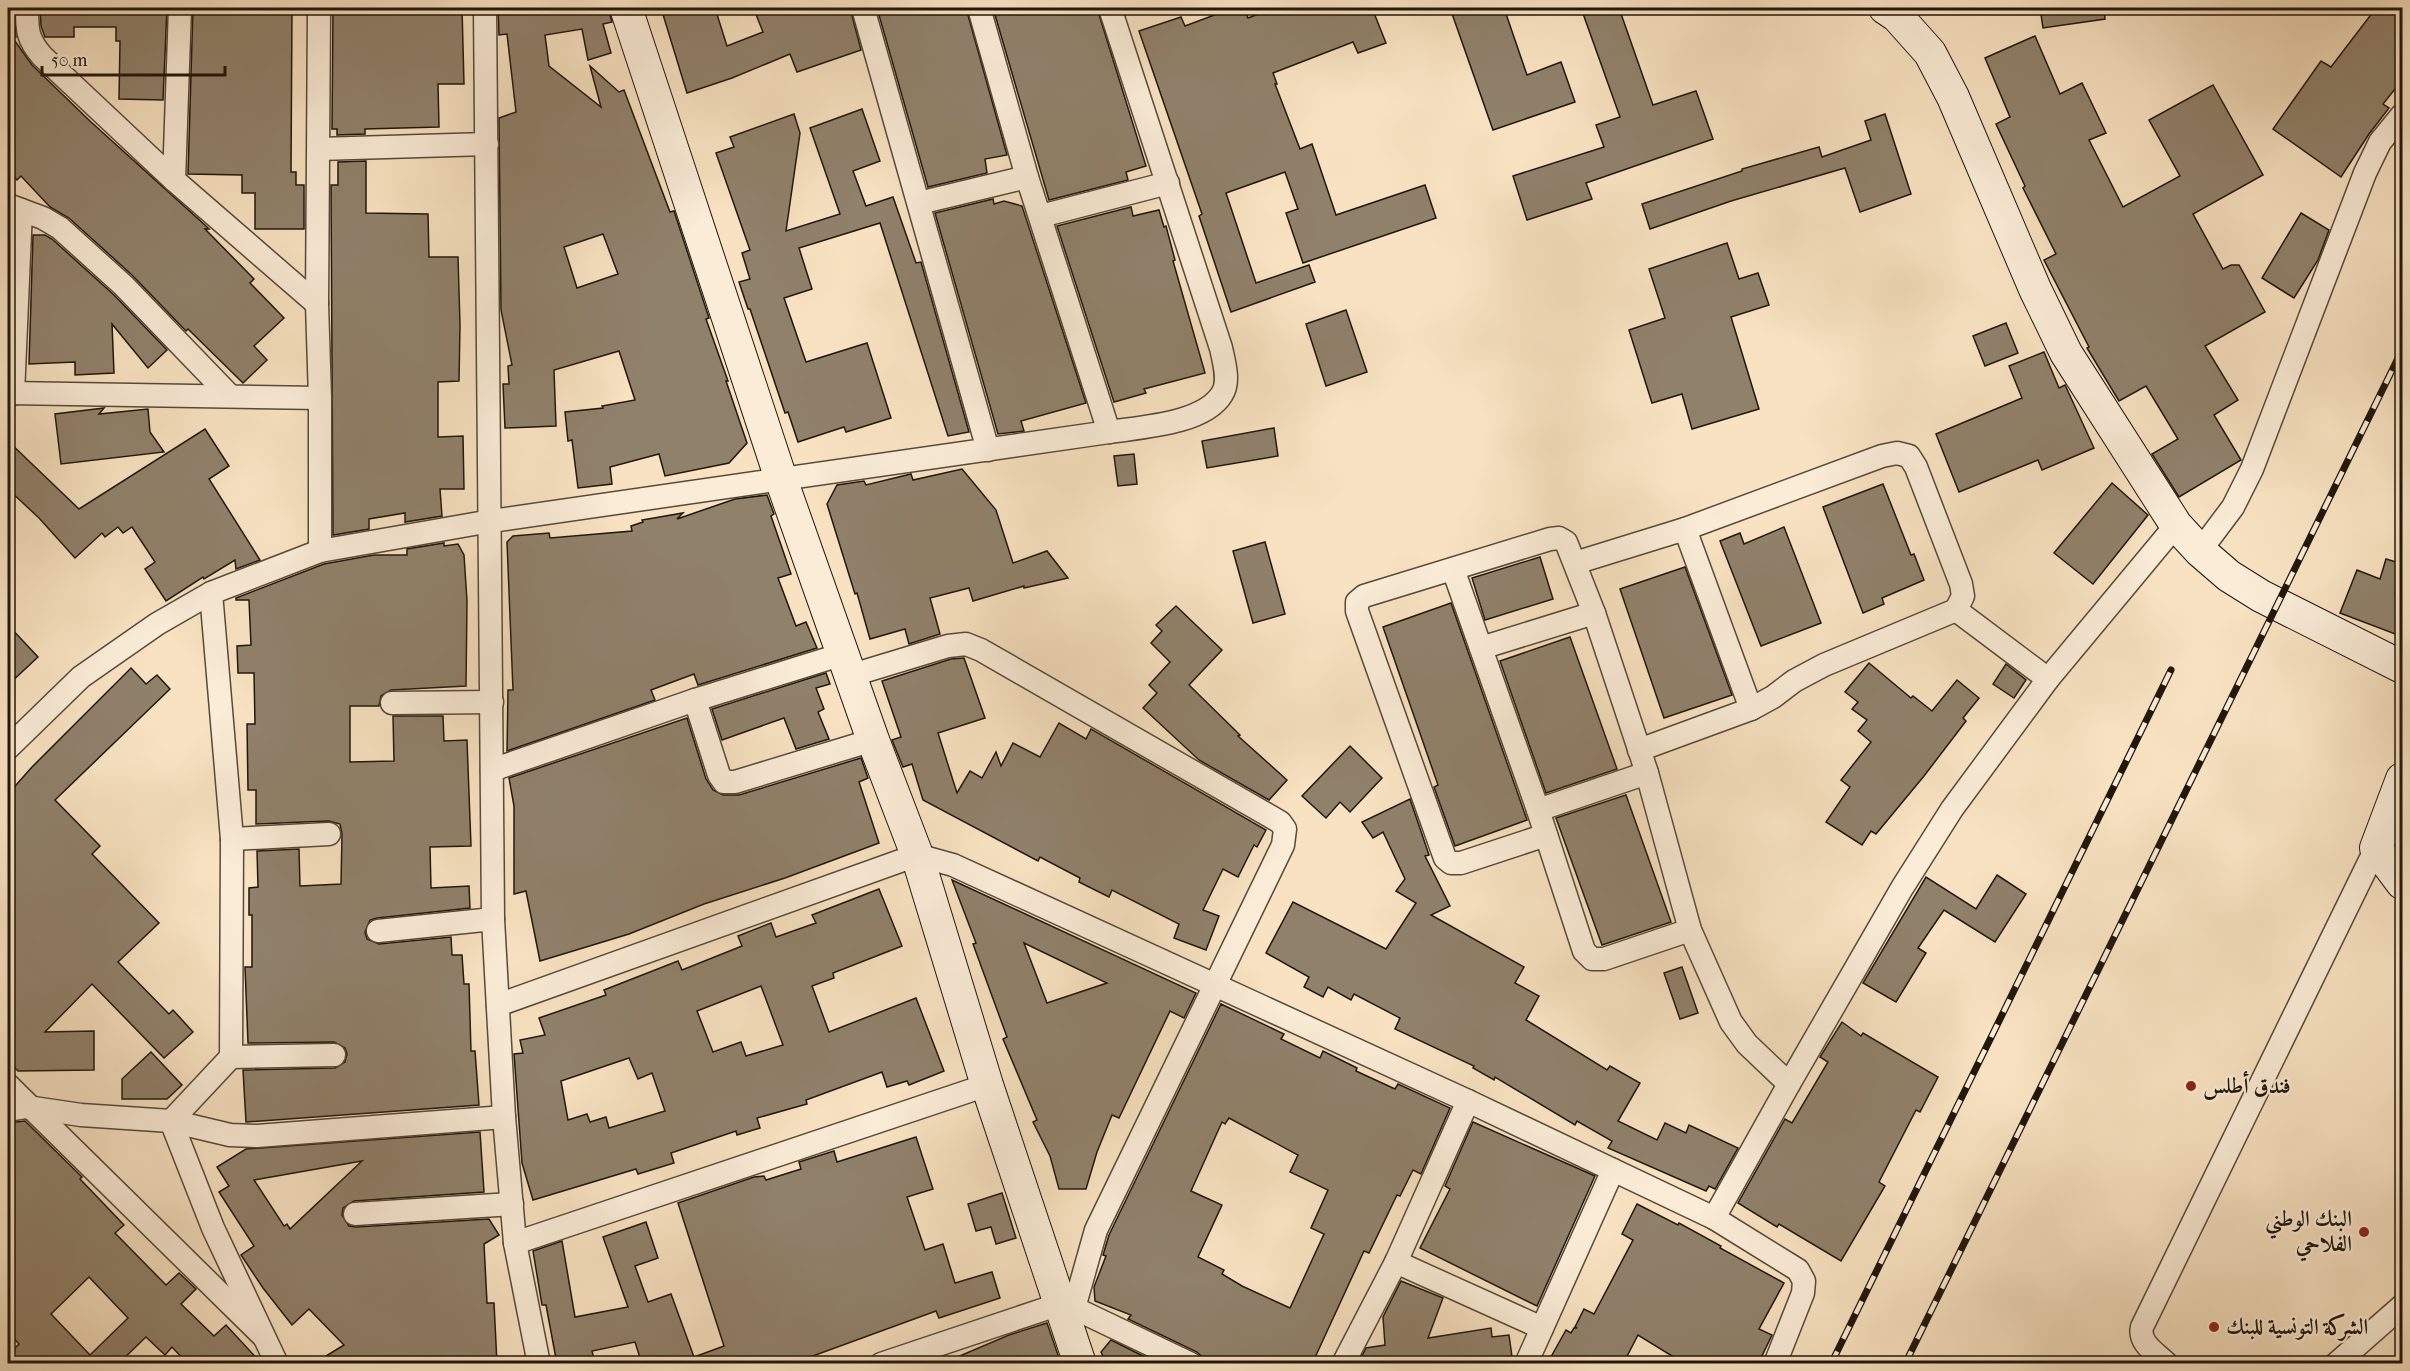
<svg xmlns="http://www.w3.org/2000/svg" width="2410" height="1371" font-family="'IM FELL French Canon',Amiri,serif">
<rect width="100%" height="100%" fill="#f8e2c1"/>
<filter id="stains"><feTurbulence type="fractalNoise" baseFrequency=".00333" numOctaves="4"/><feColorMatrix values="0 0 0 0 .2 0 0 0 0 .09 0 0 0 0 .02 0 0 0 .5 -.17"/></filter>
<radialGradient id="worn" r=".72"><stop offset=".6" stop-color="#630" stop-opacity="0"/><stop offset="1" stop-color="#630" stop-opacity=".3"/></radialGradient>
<g fill="#90816b" stroke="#20170d" stroke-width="1.5" fill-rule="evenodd">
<polygon points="8,8 14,8 16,37 12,37 32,65 91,122 206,226 209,229 205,229 254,279 250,283 284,318 254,346 267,360 243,383 188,329 186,331 132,275 69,218 50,207 21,176 17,180 8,170"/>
<polygon points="40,8 167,8 163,100 119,99 120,41 116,41 116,27 74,27 74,37 45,37 41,26"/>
<polygon points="193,8 292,8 291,172 296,172 296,185 304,185 304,229 255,229 255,193 242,193 242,175 188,174"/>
<polygon points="333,8 462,8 464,84 438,84 439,127 365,129 365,134 337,135 337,129 332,129"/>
<path d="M 498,8 L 608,8 L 612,22 L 603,24 L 611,53 L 588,60 L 582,29 L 545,35 L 549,66 L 601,107 L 590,66 L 619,92 L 624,90 L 670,212 L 674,211 L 709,318 L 706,319 L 728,381 L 726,381 L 747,443 L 729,463 L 665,476 L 659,454 L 610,467 L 612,484 L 578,488 L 572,440 L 568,441 L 565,412 L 603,408 L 602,406 L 635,400 L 619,351 L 554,370 L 556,426 L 505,428 L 503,384 L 509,384 L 508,366 L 512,365 L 501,310 L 499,118 L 516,112 L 507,34 L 499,35 ZM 603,234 L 618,274 L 577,288 L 564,247 Z"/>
<polygon points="661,8 715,8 727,46 763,32 755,12 767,8 850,8 861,50 797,72 790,54 732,78 687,93"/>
<polygon points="877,8 966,8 1007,155 985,159 987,173 928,187"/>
<polygon points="993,8 1097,8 1146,166 1126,172 1128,180 1049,200"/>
<polygon points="1233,8 1244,8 1248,18 1274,8 1372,8 1386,43 1358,53 1353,42 1273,73 1277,84 1275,84 1300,149 1312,144 1336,215 1425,185 1436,218 1303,263 1286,213 1298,209 1285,172 1226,193 1256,283 1309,265 1315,282 1231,312 1199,216 1202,214 1139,31 1181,17 1185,26"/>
<polygon points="1450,8 1504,8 1527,75 1561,62 1575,102 1493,130"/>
<polygon points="1581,8 1619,8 1653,105 1696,91 1713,139 1586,183 1592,199 1527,220 1513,176 1604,147 1596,125 1620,117"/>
<polygon points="2040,8 2104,8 2105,19 2043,28"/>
<polygon points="2376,8 2403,8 2403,79 2383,104 2389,108 2369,134 2341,177 2273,129 2321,61 2331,67"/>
<polygon points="2035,36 2060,94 2082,83 2106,133 2089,140 2123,207 2180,176 2149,120 2213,85 2263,175 2193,214 2223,269 2231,265 2239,265 2265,312 2205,346 2238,400 2214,415 2241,460 2179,497 2152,454 2178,439 2146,386 2119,401 2087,348 2089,347 2044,260 2056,254 2023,188 2025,186 1996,124 2010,117 1985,58"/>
<polygon points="862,109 880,161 853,171 866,206 893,197 916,263 921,262 969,432 948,436 880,223 799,248 812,289 784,298 806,362 867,343 891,418 846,432 844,427 798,442 788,412 785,413 750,309 748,309 739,282 750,279 742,253 750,250 716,153 734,147 730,137 794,114 800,133 786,231 840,214 810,128"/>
<polygon points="1885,114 1911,194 1860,212 1845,168 1731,201 1650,229 1642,204 1742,171 1742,169 1819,147 1822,157 1871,140 1865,121"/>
<polygon points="366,161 366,213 428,214 429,257 458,257 460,325 459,381 438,382 438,437 463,436 464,489 440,489 442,516 405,522 405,513 369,519 369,529 333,535 331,185 338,185 338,162"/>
<polygon points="993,199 994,204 1004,201 1022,206 1086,403 1021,421 1024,431 998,434 935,213"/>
<polygon points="1131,207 1133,216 1159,210 1164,227 1166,226 1175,260 1173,261 1205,373 1144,389 1146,393 1114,402 1057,226"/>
<polygon points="2301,213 2329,230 2318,260 2294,298 2262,278"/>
<polygon points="33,235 45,235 52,239 114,295 167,350 148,368 112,324 114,373 75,375 75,362 29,364"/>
<polygon points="1727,243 1739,279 1758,273 1769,305 1731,317 1759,409 1692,429 1682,394 1652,403 1629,330 1665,318 1649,269"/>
<polygon points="1346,310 1367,372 1326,386 1306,324"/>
<polygon points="2006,323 2018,353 1985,366 1973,336"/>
<polygon points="2044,352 2059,388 2065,385 2066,387 2094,448 2042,470 2038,460 1959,492 1936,434 2022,398 2009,366"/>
<polygon points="104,408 99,414 148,409 150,432 164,452 61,464 55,414"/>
<polygon points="1274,428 1278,456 1207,468 1202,441"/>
<polygon points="205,429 229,466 209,479 260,560 236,569 235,560 204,579 203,577 166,601 145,569 155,562 132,527 123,533 118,527 105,537 102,533 75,558 39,518 8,489 8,441 79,509"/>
<polygon points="1134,454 1137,484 1118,486 1114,456"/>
<polygon points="962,469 996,510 1013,563 1047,551 1068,578 1024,588 1024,586 973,601 969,588 930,598 940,634 909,644 905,629 870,639 857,593 855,594 827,504 837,485 864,481 866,485 911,474 913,480"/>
<polygon points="2112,483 2148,515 2093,584 2054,553"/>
<polygon points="1883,484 1911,555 1914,554 1924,580 1882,598 1884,604 1863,613 1823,507"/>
<polygon points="767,495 774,514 771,516 791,574 778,578 796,626 806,622 817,648 698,685 694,674 651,690 655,700 507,751 508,690 513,690 507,542 513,536 549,533 550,538 632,531 631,526 643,522 642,520 683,513 677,519 735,499"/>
<polygon points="1784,527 1821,623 1761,646 1720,541 1740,533 1744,544"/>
<polygon points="1265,542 1285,614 1253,623 1233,551"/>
<polygon points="444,543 444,546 458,544 464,555 467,601 466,686 391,690 381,696 379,706 350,706 350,762 394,761 393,716 443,716 444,741 467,740 471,846 430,847 431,888 469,886 470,908 377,918 370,920 365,932 367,939 379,944 451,937 452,955 462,955 464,984 469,984 471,1051 475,1051 479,1105 246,1122 243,1070 335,1068 345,1062 347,1054 345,1048 334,1042 248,1043 245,967 252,967 252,915 249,915 249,888 258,887 257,851 299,849 300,886 341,884 342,834 340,824 329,821 256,824 256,790 248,790 247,724 255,724 254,673 238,673 237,646 251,645 249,600 236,600 236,598 324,564 374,555 407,555 407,549"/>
<polygon points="1540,557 1553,599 1485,620 1472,578"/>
<polygon points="2386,559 2403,564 2403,571 2395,594 2403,597 2403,637 2340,613 2357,570 2380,579"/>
<polygon points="1685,567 1732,695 1664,718 1620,589"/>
<polygon points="1451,603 1527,820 1455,846 1434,787 1438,785 1383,627"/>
<polygon points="1176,606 1222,650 1189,685 1240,735 1238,736 1287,780 1269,800 1199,760 1143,708 1157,693 1149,685 1170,662 1151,643 1162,631 1156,625"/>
<polygon points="8,625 38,657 8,685"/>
<polygon points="1570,637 1617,769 1546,793 1500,661"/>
<polygon points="964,658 985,718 938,733 957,793 970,771 982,778 996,752 1001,766 1013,743 1040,757 1059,723 1086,739 1091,729 1266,830 1257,847 1254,845 1238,877 1223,869 1203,910 1219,916 1206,950 1174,938 1179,924 1112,890 1109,897 1079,882 1080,878 1040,857 1038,861 923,800 912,764 903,767 892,740 901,737 882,681 951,659"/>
<polygon points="1869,663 1911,698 1913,696 1932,711 1957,680 1979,698 1963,718 1966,721 1924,776 1876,834 1871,831 1862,845 1826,822 1850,787 1841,780 1871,742 1858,731 1867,720 1852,709 1858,702 1845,692"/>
<polygon points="2006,664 2026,680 2014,698 1993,684"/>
<polygon points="131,668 146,684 157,675 170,689 55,800 100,846 92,854 159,923 118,962 169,1014 173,1010 193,1032 164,1058 92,984 45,1032 94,1031 94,1070 18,1071 8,1061 8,794 32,767"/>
<polygon points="826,673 830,684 816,688 824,709 818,712 829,739 796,749 784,718 722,740 712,709"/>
<polygon points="687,718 706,779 713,790 723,795 739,795 861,758 868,778 859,782 879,843 785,878 704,904 629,934 540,961 526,891 514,894 514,806 509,778"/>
<polygon points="1350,746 1382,778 1350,812 1340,802 1326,818 1302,796"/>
<polygon points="1626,795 1671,922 1602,945 1556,818"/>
<polygon points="1410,799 1429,855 1425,856 1450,906 1431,915 1524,967 1515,983 1539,996 1526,1020 1607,1070 1610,1066 1640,1083 1618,1121 1657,1140 1665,1123 1686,1133 1689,1125 1738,1148 1715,1189 1709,1186 1706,1191 1608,1148 1612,1141 1577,1121 1575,1125 1495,1077 1494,1080 1473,1068 1474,1066 1395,1029 1400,1018 1354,994 1351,1000 1328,987 1323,997 1304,987 1309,977 1266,953 1293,902 1386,949 1416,903 1396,891 1405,879 1383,832 1373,838 1362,822"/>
<polygon points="1997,875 2026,894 1995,942 1944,910 1918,948 1926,953 1896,1002 1863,983 1926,877 1976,909"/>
<path d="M 952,880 L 1196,993 L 1184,1018 L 1170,1011 L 1119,1118 L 1112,1115 L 1097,1152 L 1086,1189 L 1059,1189 L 1050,1156 L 1033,1122 L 1037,1120 L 1003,1039 L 1007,1037 L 973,944 L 976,943 ZM 1024,943 L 1107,983 L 1047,1003 Z"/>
<path d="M 879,889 L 902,946 L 833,973 L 834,978 L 812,986 L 829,1032 L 916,998 L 944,1071 L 909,1085 L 907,1081 L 887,1087 L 882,1072 L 806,1100 L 807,1104 L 757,1118 L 760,1128 L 737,1135 L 736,1131 L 671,1153 L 674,1163 L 638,1174 L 636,1169 L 533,1200 L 522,1163 L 514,1054 L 523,1053 L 520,1040 L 545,1035 L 539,1018 L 606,995 L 604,990 L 678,961 L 682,970 L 742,946 L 738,936 L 771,923 L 776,937 L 816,923 L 812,915 ZM 761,986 L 783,1045 L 746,1056 L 741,1042 L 713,1052 L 697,1011 ZM 629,1058 L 638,1079 L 652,1073 L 665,1111 L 609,1128 L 606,1117 L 590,1122 L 587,1114 L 568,1120 L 561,1081 Z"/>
<polygon points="1682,967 1698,1013 1680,1019 1664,973"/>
<path d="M 1221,1004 L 1284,1034 L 1281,1039 L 1320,1058 L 1323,1051 L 1357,1068 L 1356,1071 L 1395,1089 L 1398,1084 L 1450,1108 L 1421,1174 L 1413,1170 L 1400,1196 L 1397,1195 L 1369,1253 L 1364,1251 L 1312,1364 L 1204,1364 L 1202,1357 L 1197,1352 L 1128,1319 L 1131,1315 L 1095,1301 L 1094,1287 L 1106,1256 L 1103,1255 L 1109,1235 ZM 1229,1118 L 1298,1155 L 1290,1172 L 1328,1190 L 1311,1228 L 1324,1234 L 1290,1308 L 1242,1286 L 1222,1274 L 1224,1270 L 1198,1257 L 1222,1205 L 1191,1191 L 1222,1122 L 1225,1124 Z"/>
<polygon points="1842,1022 1861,1036 1863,1033 1938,1077 1920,1112 1916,1110 1879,1182 1885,1186 1841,1261 1779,1224 1777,1227 1738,1203 1785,1119 1792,1123 1828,1062 1820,1057"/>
<polygon points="151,1052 182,1085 167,1099 122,1099 122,1079"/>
<path d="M 25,1121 L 82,1177 L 80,1179 L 124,1225 L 115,1233 L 166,1285 L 179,1273 L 196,1289 L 181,1304 L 214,1336 L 226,1325 L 262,1364 L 188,1364 L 172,1347 L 165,1355 L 146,1337 L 118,1364 L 8,1364 L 8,1355 L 19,1344 L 8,1332 L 8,1123 ZM 89,1277 L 128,1318 L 90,1355 L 51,1314 Z"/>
<polygon points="1473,1122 1595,1176 1537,1306 1420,1248 1450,1189 1445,1186"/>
<path d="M 480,1132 L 484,1192 L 354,1201 L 343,1208 L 342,1215 L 349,1226 L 356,1227 L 489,1219 L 499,1235 L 484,1244 L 487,1303 L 494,1303 L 497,1364 L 313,1364 L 344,1345 L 309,1309 L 292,1325 L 263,1288 L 241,1255 L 254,1246 L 219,1192 L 229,1186 L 217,1167 L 246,1149 ZM 362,1161 L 290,1229 L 287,1224 L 284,1226 L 254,1180 Z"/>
<polygon points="916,1137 933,1189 907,1197 925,1250 943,1244 955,1283 992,1272 1000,1298 939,1318 936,1311 791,1364 642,1364 635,1342 592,1351 595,1364 557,1364 546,1305 542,1305 533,1251 562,1241 575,1317 628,1307 603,1237 646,1222 658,1258 635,1266 648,1302 671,1294 694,1357 724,1346 678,1203 754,1177 764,1176 766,1180 801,1169 799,1162 834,1151 837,1162"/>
<polygon points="1002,1193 1016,1238 996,1244 991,1227 976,1231 968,1204"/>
<polygon points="1637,1204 1678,1225 1679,1223 1721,1246 1720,1248 1784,1283 1759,1329 1772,1335 1758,1364 1685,1364 1638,1335 1623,1364 1547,1364 1566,1330 1571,1333 1574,1328 1577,1328 1575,1327 1584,1309 1594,1314 1633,1240 1622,1234"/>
<polygon points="1401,1281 1443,1298 1428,1338 1491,1328 1492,1337 1509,1335 1513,1364 1358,1364 1366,1348 1385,1345 1383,1317"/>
<polygon points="1047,1323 1061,1364 941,1364 1009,1335"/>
<polygon points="1111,1340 1159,1364 1107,1364 1101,1352"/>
</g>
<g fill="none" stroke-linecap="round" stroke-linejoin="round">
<defs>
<g id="street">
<path d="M 27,8 C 27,29 27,39 42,56 L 174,180 L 317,304"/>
<polyline points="319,8 317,304 320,398 320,551"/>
<polyline points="485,8 493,919 504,1117 515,1243 539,1364"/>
<polyline points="863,8 988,450"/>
<polyline points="979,8 1027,177 1109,432"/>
<polyline points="319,149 487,144"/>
<polyline points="174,180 180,8"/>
<polyline points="919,203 1027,177"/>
<polyline points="8,205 43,218 60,228 123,285 230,396"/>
<polyline points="1041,216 1168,183"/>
<polyline points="8,393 320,398"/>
<polyline points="13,394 21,210"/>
<polyline points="1685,529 1751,709"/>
<polyline points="2200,551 2233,507 2252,469 2365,173 2380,142 2402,115"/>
<polyline points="1575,563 1685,529 1882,456 1897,453 1909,456 1916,467 1961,584 1963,596 1956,610 1824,665 1794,681 1773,697 1751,709 1639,750"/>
<polyline points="1453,569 1538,810 1584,951 1592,959 1604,959 1690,930"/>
<polyline points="1956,610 2048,679"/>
<polyline points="1481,648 1594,613"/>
<polyline points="849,676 948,646 966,644 981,650 1280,822 1285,829 1283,845 1096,1230 1074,1308"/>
<polyline points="695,700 719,775 724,782 735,782 873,740"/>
<polyline points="392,703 492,702"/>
<path d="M 8,748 L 81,677 L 157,624 L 211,593 L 320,551 L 491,521 L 1109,432 C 1141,427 1204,424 1222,394 C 1230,382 1224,362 1221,348 L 1110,8"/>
<polyline points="492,770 695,700 843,654"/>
<polyline points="1538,810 1647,773"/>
<polyline points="1546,835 1461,863 1451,863 1445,858 1357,611 1357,602 1364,596 1550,539 1559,538 1566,542 1594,613 1647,773 1690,930 1731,1022 1747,1044 1789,1084"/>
<polyline points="232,839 329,834"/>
<polyline points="378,931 493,919"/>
<polyline points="498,1005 917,855 953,865 1468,1101 1714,1218 1798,1270 1804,1281 1803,1293 1775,1364"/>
<polyline points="231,1057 334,1055"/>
<polyline points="8,1085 263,1336"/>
<polyline points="8,1110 27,1107 81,1115 171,1121 230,1135 257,1136 504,1117"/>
<polyline points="171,1121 231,1057 232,839 211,593"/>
<polyline points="171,1121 213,1228 277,1364"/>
<polyline points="355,1214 512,1204"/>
<polyline points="1714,1218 1789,1084 1902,888 1952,809 2048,679 2176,525"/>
<polyline points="515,1243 987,1085"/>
<polyline points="1396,1262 1542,1328"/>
<polyline points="881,1364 1060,1304 1074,1308 1191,1364"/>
<polyline points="1343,1364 1396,1262 1468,1101"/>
<polyline points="1526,1364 1613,1170"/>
<path d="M 2167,1364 C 2156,1353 2138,1343 2142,1327 L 2376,848"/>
<polyline points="2336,1364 2402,1306"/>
</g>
<g id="secondary">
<polyline points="626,8 781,479 873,740 917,855 987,1085 1080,1364"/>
<polyline points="1885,8 1897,16 1930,53 1953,97 2035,289 2066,353 2176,525 2200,551 2229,576 2261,596 2402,667"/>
<polyline points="2402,779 2376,848 2402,883"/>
</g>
</defs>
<use href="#street" stroke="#564a3a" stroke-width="25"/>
<use href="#secondary" stroke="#20170d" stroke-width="34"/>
<use href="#street" stroke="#faecd7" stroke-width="22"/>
<use href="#secondary" stroke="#faecd7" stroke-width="32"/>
<defs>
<g id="rail">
<polyline points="1831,1364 2171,670"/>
<polyline points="1905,1364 2402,350"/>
</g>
</defs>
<use href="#rail" stroke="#20170d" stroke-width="7"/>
<use href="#rail" stroke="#faecd7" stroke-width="4.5" stroke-dasharray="14" stroke-linecap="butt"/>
</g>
<g fill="#8f2418" stroke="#faecd7" stroke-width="2">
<circle cx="2191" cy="1086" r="6"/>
<circle cx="2364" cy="1232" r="6"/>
<circle cx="2214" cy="1327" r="6"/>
</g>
<g text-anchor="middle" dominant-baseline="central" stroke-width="4.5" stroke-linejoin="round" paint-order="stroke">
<g font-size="22" font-weight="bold" fill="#20170d" stroke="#faecd7" text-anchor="start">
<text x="2203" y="1086">فندق أطلس</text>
<text x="2352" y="1219" text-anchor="end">البنك الوطني<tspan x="2352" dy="25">الفلاحي</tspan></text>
<text x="2226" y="1327">الشركة التونسية للبنك</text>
</g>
</g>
<rect width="2410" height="1371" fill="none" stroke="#f8e2c1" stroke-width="30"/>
<rect x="9" y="9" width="2392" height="1353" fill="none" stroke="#20170d" stroke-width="3"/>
<rect x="15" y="15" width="2380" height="1341" fill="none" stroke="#20170d" stroke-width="1.5"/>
<path d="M42 66v9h183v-9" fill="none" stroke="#20170d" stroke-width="3"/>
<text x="51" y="66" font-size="18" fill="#20170d" stroke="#faecd7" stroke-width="4.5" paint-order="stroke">50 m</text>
<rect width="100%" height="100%" filter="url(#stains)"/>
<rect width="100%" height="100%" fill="url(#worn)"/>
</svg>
